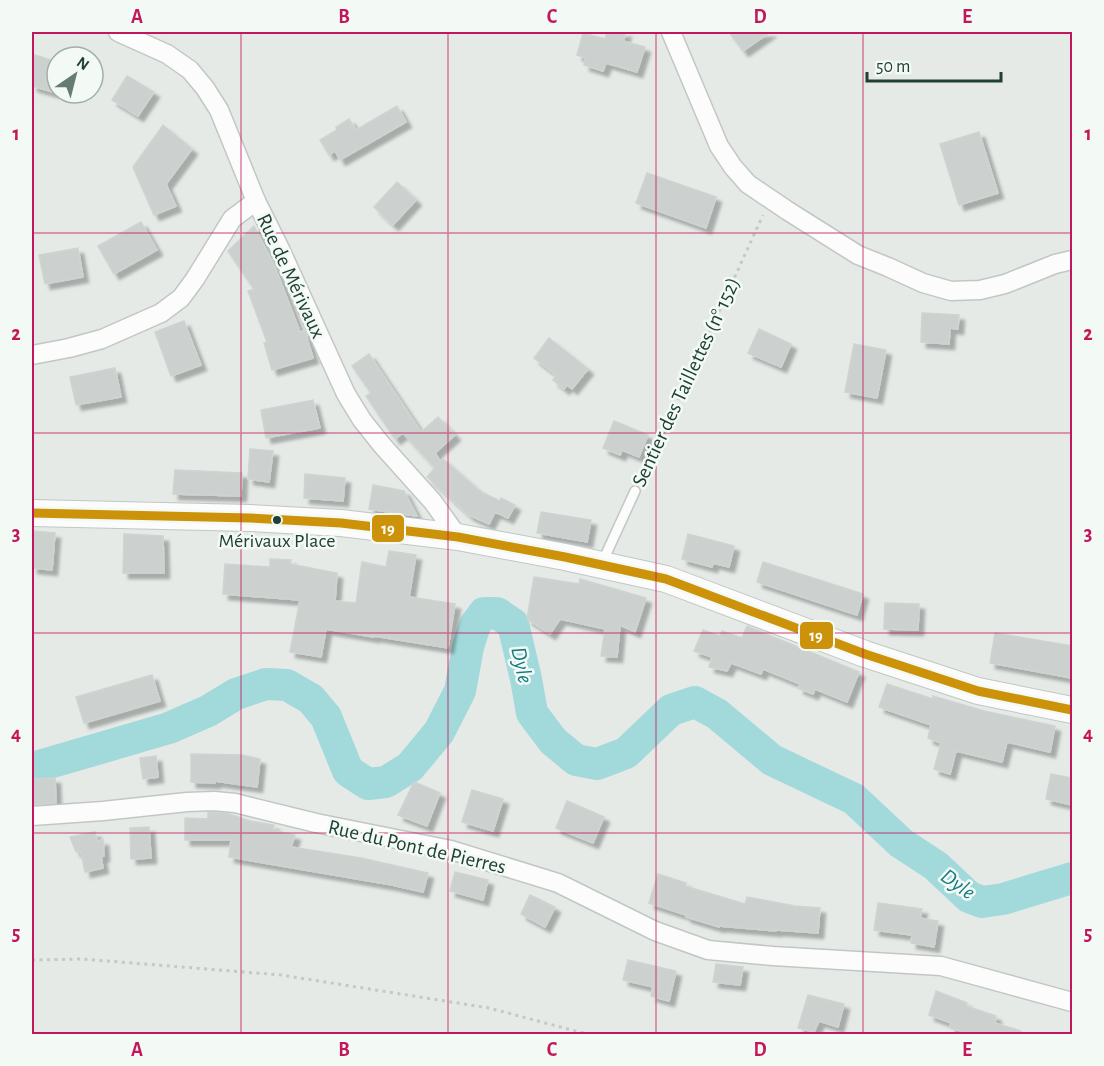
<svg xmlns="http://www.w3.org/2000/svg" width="1104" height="1066" font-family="'Alegreya Sans',sans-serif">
<defs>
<filter id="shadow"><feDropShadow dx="5.5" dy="5.5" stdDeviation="1.5" flood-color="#0004"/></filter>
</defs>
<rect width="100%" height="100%" fill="#e5eae7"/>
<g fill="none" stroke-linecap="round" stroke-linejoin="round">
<polyline stroke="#a2d9db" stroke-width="32" points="32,768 169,728 208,711 236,694 266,684 287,685 311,699 326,717 348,771 368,784 386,782 410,767 439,732 460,691 468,647 475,625 484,613 497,613 513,624 526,679 532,713 553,741 576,760 597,764 626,753 671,710 695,702 717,714 772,760 854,799 901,843 936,866 969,897 982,902 1003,899 1072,878"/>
</g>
<g fill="#ccd1cf" stroke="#ced4d0" stroke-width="1.5" filter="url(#shadow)">
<polygon points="607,32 626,32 623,41 645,47 637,72 606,63 603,71 584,65 586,58 577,55 583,33 605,39"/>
<polygon points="729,32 770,32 743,51"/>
<polygon points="32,54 57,62 57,79 53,92 32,86"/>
<polygon points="127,76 154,92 138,116 112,100"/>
<polygon points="397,106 406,122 340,160 335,151 329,155 320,140 337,130 336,127 349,119 356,130"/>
<polygon points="163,125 192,149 166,184 176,206 154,215 133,167"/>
<polygon points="979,132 998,193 959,205 940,144"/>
<polygon points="647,173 716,197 706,228 636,203"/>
<polygon points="397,182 416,200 393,225 374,207"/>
<polygon points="141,222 157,250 114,274 98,246"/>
<polygon points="254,226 275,267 300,332 305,331 313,358 272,370 264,343 267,342 248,291 254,289 228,251"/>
<polygon points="78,248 83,277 45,284 39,255"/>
<polygon points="922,313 959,315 958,329 950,328 949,344 921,342"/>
<polygon points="184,321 201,365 171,376 155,332"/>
<polygon points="759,329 791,344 781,367 748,353"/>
<polygon points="549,338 588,369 572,389 567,385 564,389 553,380 556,375 534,358"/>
<polygon points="854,344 886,350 877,398 845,392"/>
<polygon points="369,354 421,432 438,417 455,435 435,453 440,461 443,459 481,492 500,501 501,498 515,505 508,518 495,512 489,524 469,515 427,477 435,468 403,433 395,439 366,396 371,393 352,366"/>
<polygon points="115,368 121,397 76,405 70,377"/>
<polygon points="313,400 320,428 266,438 261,410"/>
<polygon points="614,421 648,435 639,457 622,450 620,455 603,448"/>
<polygon points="250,449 273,451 269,482 248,479"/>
<polygon points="175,470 242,473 241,496 173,494"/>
<polygon points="305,474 345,478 343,501 304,498"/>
<polygon points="373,485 404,491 417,516 369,509"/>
<polygon points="541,512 591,520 587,542 537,533"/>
<polygon points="32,531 55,533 52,570 32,568"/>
<polygon points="124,534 163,536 164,573 123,573"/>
<polygon points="688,534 734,546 729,567 713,563 712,567 682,559"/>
<polygon points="389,551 416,555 409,597 455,604 448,648 374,636 374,637 326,629 321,657 290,652 300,600 223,594 225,564 270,567 270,559 291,560 290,564 337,573 335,601 356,603 362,562 386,567"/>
<polygon points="763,562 863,594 857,615 757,582"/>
<polygon points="534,577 579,584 580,579 646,598 635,632 620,625 617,657 601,656 605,629 560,619 550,634 527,619"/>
<polygon points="885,603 919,604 918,630 884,629"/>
<polygon points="747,626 859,672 847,702 815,689 813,694 798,688 800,684 763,669 761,674 731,663 727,671 709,667 712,657 694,651 703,630 720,636 722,631 742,638"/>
<polygon points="995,633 1072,646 1072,678 990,663"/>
<polygon points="152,675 160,701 84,723 76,697"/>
<polygon points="887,684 933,699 933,696 984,711 1055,726 1050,752 1007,742 1002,762 956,751 950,774 934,769 941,743 928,738 931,725 879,707"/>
<polygon points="191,754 242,755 260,759 257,787 215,781 215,783 191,782"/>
<polygon points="156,756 158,777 143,779 140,758"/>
<polygon points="1051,774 1072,778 1072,805 1046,799"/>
<polygon points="55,778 56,803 32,805 32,779"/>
<polygon points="414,782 440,793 427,826 398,815"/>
<polygon points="472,790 503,799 493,831 462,822"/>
<polygon points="567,801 604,817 593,843 556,828"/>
<polygon points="208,812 226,813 250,821 274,825 273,830 295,835 291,847 361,858 428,873 423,892 392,885 229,857 231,840 185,840 185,818 208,819"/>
<polygon points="149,827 151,858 131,859 130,828"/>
<polygon points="95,832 97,841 103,840 104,856 101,857 103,868 85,872 81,851 76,852 70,837"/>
<polygon points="455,872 488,880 483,900 450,891"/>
<polygon points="658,874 686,883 685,886 745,904 747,897 795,906 820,908 818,933 776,930 776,931 719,926 719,927 686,917 686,915 649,903"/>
<polygon points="530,895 555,907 545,927 521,914"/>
<polygon points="878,903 922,909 920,918 938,921 934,947 911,943 912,935 874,930"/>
<polygon points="628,960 676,971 669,1001 651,996 653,987 623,980"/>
<polygon points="716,964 743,967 740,985 713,982"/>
<polygon points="936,991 967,1003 966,1006 996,1016 995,1023 1021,1031 1021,1035 976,1035 950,1028 951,1023 929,1015"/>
<polygon points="808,995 844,1004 838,1027 819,1021 814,1032 798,1028"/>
</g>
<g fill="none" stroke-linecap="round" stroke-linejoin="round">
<defs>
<polyline id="lane" points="602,563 635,491"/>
<g id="street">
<polyline points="118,32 167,54 190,70 205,88 219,110 256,201 280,249 346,394 362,420 381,444 433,502 458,537"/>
<polyline points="671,32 719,146 733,167 748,184 788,211 858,255 888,267 923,283 951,291 980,290 1005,284 1055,264 1072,260"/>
<polyline points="32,355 69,348 102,339 161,313 181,298 195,279 232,219 256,201"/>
<polyline points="32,816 103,811 187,802 214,801 235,803 316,823 451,850 558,883 655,931 708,950 773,956 941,966 1072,1002"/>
</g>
<polyline id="secondary" points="32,513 250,518 341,523 458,537 565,557 666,579 865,654 978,691 1072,710"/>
</defs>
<use href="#lane" stroke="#c2c7c4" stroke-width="12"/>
<use href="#street" stroke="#c2c7c4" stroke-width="21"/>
<use href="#secondary" stroke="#c0c8c4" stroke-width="28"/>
<g stroke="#c1cac5" stroke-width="3" stroke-dasharray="3 4.5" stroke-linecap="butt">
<polyline points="641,482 763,215"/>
<polyline points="32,960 82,959 281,975 489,1008 587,1034"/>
</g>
<use href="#lane" stroke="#fbfcfb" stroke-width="9"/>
<use href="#street" stroke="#fbfcfb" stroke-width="18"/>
<use href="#secondary" stroke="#fbfcfb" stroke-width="26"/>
<defs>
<polyline id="bus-1" points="32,513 250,518 341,523 458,537 565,557 666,579 865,654 978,691 1072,710"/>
</defs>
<use href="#bus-1" stroke="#f3faf6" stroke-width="14"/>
<use href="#bus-1" stroke="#cc920a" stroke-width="9"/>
</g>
<path fill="none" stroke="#c2185b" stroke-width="1.5" stroke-opacity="0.55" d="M 241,32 L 241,1034M 448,32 L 448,1034M 656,32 L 656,1034M 863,32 L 863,1034M 32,233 L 1072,233M 32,433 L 1072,433M 32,633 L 1072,633M 32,833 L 1072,833"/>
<circle fill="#214034" stroke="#f3faf6" stroke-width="2" cx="277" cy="520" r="5"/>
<g text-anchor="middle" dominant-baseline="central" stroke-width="5" stroke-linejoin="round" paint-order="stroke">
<g font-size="20" fill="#214034" stroke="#f3faf6">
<text x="277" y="541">Mérivaux Place</text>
</g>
<g font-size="21" fill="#214034" stroke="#f3faf6">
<text transform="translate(291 276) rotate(65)">Rue de Mérivaux</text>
<text transform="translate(686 382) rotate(-65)">Sentier des Taillettes (n° 152)</text>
<text transform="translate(417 847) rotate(13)">Rue du Pont de Pierres</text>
</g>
<g font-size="22" font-style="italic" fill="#167a81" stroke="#f3faf6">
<text transform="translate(522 665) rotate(78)">Dyle</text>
<text transform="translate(958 884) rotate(36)">Dyle</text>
</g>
</g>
<g stroke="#f3faf6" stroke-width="2">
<rect x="371" y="514" width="34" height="29" rx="6" fill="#cc920a"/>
<rect x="799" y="621" width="35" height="29" rx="6" fill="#cc920a"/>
</g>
<g font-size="16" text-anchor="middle" font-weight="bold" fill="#fff">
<text x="388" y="534">19</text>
<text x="816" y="641">19</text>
</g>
<rect width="1104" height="1066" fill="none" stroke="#f3faf6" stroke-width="66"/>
<g transform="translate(75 75) rotate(35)"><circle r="28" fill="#f3faf6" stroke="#9fb0a8" stroke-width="1.5"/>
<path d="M0-4.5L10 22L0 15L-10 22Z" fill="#667c73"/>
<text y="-9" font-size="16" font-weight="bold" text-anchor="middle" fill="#214034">N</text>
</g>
<path d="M867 72v9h134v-9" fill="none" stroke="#214034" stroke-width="3"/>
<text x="876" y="72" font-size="18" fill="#214034" stroke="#f3faf6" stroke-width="4.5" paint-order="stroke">50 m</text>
<rect x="33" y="33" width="1038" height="1000" fill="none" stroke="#c2185b" stroke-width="2"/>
<g font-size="20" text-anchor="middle" font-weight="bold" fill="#c2185b">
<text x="137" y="23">A</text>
<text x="344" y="23">B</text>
<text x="552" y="23">C</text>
<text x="760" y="23">D</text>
<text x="967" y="23">E</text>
<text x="16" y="140">1</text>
<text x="1088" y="140">1</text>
<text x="16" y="340">2</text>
<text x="1088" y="340">2</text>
<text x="16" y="540">3</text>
<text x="1088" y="540">3</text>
<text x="16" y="740">4</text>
<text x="1088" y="740">4</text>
<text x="16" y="940">5</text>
<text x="1088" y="940">5</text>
<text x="137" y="1056">A</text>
<text x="344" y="1056">B</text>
<text x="552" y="1056">C</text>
<text x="760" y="1056">D</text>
<text x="967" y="1056">E</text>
</g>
</svg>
